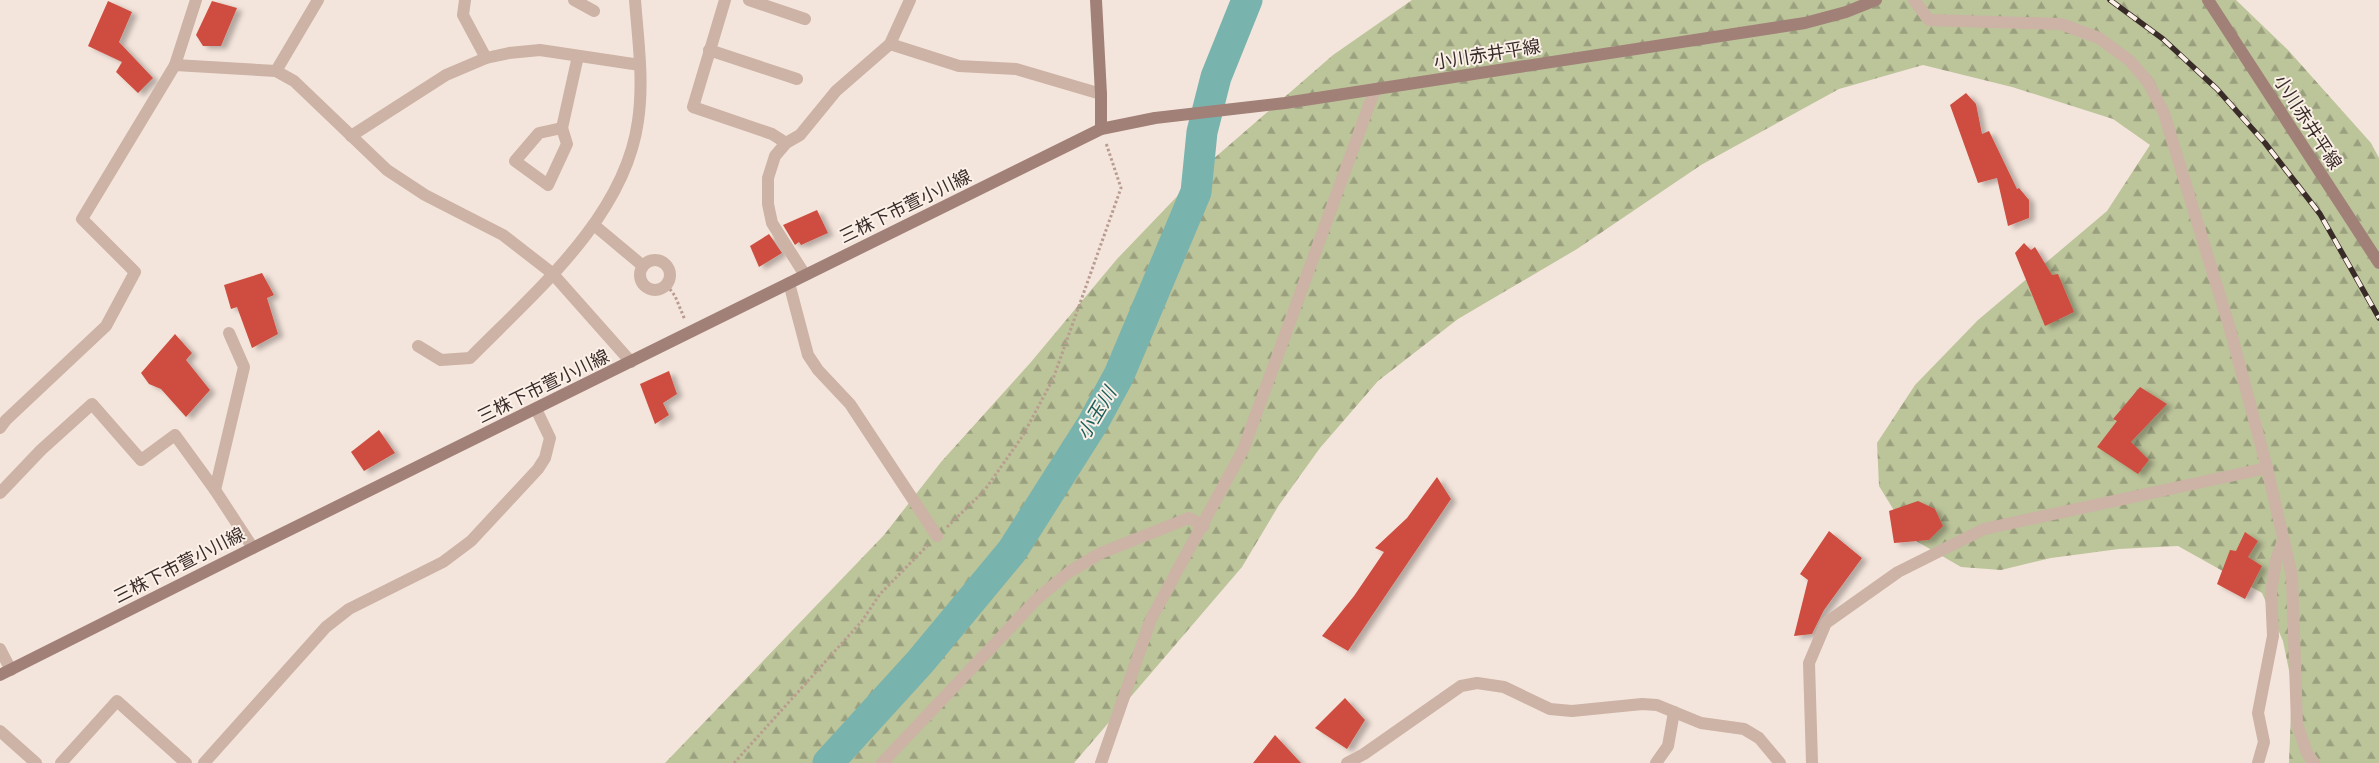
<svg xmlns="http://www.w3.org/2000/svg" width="2379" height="763" font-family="'Public Sans','Noto Sans JP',sans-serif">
<defs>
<pattern id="forest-firs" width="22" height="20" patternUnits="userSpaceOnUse" patternTransform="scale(1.25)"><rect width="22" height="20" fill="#bcc49a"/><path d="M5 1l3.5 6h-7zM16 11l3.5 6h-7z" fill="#9a9f7e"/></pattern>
<filter id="shadow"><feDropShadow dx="5.5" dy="3" stdDeviation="2.5" flood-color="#0004"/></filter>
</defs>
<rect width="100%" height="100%" fill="#f4e5dc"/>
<polygon fill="url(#forest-firs)" points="1412,0 2236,0 2288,50 2371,143 2379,158 2379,763 2289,763 2292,685 2283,641 2262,593 2178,546 2119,549 2051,558 2001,570 1961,567 1911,538 1879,486 1877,443 1915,385 1978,320 2107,211 2150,145 2113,119 2012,87 1923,65 1839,89 1701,165 1577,249 1458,319 1378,381 1320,448 1279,505 1242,567 1074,763 665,763 884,535 941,462 1031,362 1117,259 1212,160 1333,55"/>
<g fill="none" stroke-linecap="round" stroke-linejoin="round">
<polyline stroke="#78b3ad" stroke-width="31" points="828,763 920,662 1012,551 1093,423 1119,375 1196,192 1202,132 1216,77 1247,0"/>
</g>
<g fill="#ce4d3f" filter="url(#shadow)">
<polygon points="108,1 132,12 119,42 153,78 138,93 116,72 122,62 88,46"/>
<polygon points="212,1 237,8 221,46 203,46 196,35"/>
<polygon points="1966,93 1976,104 1982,134 1989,131 2017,189 2019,188 2029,200 2029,218 2008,226 1997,178 1978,183 1950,105"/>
<polygon points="817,210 828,233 801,245 799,242 795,245 783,225"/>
<polygon points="769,234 782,253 759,267 750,246"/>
<polygon points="2024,243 2031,250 2035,247 2052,275 2058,274 2074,312 2045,326 2015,253"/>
<polygon points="262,273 274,295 267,298 278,334 252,348 237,307 231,309 224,285"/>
<polygon points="175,334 192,353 186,360 210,390 186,417 161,389 149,384 141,373"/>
<polygon points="669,371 677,394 663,403 669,415 655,424 640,384"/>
<polygon points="2140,387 2167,404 2131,442 2149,460 2138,474 2097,447 2117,421 2113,419"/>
<polygon points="379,430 395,453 364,471 351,452"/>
<polygon points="1437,477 1451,499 1348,651 1322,636 1354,596 1384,552 1375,548 1407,518"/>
<polygon points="1918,501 1935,509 1943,526 1929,540 1894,543 1889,511"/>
<polygon points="1829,531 1862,558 1824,610 1812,634 1794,636 1808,580 1800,574"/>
<polygon points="2245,532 2258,541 2248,557 2262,566 2245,599 2217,584 2230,550 2236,551"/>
<polygon points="1345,698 1365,720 1347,749 1315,728"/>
<polygon points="1275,735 1301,763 1253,763"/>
</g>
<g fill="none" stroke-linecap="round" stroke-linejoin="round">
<g stroke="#b99c90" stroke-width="3" stroke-dasharray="2.5 2.5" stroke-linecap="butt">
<polyline points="667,285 675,296 685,320"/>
<polyline points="947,527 984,491 1022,437 1053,379 1121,188 1106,143"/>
<polyline points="734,763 862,621 880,594 928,545"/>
</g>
<g stroke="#cdb2a6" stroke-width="12">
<polyline points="465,0 463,15 486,58"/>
<polyline points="574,0 594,11"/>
<polyline points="725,0 693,107 772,134 786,143"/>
<polyline points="749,0 805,19"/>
<polyline points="1914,0 1929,20 2061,24 2099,38 2130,61 2148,82 2164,113 2230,329 2267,468 2292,576 2297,724 2307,753 2314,763"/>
<polyline points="890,44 959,66 1016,69 1101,94"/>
<polyline points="709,50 797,79"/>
<polyline points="175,65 276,71 294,81 387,170 425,195 503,235 552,273 631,362"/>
<polyline points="276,71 318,0"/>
<polygon points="562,128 567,144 548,185 515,161 539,133"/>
<polyline points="562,128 578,56"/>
<polyline points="351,136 446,75 486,58 509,53 540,50 640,65"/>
<polyline points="594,225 643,266"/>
<circle cx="655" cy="275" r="15"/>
<polyline points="805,275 772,223 768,204 768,178 775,156 786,143 800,135 836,91 890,44 910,0"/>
<polyline points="789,283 808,355 818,370 850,404 937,536"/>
<path d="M 418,346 L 441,360 L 470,358 C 534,293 625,217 638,121 C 644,81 638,40 635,0"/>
<polyline points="0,428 6,420 106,326 135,272 82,219 175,65 196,0"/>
<polyline points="215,490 244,367 229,333"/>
<polyline points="0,493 41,450 92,404 141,460 175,435 215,490 253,548"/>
<polyline points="0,649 11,670"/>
<polyline points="0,731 36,763"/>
<polyline points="61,763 117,701 186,763"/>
<polyline points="204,763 326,627 349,609 443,562 471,541 538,469 545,458 550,438 536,409"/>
<polyline points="882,763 1038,598 1069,572 1101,553 1189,518 1204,526"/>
<polyline points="1101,763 1151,619 1243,450 1375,89"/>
<polyline points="1347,763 1364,754 1461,686 1477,683 1504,687 1550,709 1572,711 1642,704 1657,705 1701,723 1744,729 1759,738 1780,763"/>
<polyline points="1656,763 1668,746 1674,712"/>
<polyline points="1812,763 1809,663 1826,623 1898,572 1984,529 2267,468"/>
<polyline points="2258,763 2264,742 2258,713 2273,636 2271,593 2276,561 2283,540"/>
</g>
<g stroke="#a18078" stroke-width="12">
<polyline points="1096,0 1101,94 1101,129"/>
<polyline points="2208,0 2379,263"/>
<polyline points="0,675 253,548 1101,129 1155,118 1285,103 1805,23 1846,12 1876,0"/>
</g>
<defs>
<polyline id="rail" points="2110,0 2163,39 2217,89 2265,143 2320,214 2379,318"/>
</defs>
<use href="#rail" stroke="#392b28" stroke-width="5.5"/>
<use href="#rail" stroke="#fbf0e8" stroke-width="4" stroke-dasharray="11" stroke-linecap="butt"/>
</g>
<g text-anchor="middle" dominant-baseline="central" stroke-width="4" stroke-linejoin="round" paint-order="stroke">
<g font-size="18" fill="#392b28" stroke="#fbf0e8">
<text transform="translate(1487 54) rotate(-9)">小川赤井平線</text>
<text transform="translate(2308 122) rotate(57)">小川赤井平線</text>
<text transform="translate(905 206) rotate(-26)">三株下市萱小川線</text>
<text transform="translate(543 386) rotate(-26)">三株下市萱小川線</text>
<text transform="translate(179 565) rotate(-27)">三株下市萱小川線</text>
</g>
<g font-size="19" font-style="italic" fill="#1a5d58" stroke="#fbf0e8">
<text transform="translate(1096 413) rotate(-59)">小玉川</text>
</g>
</g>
</svg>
